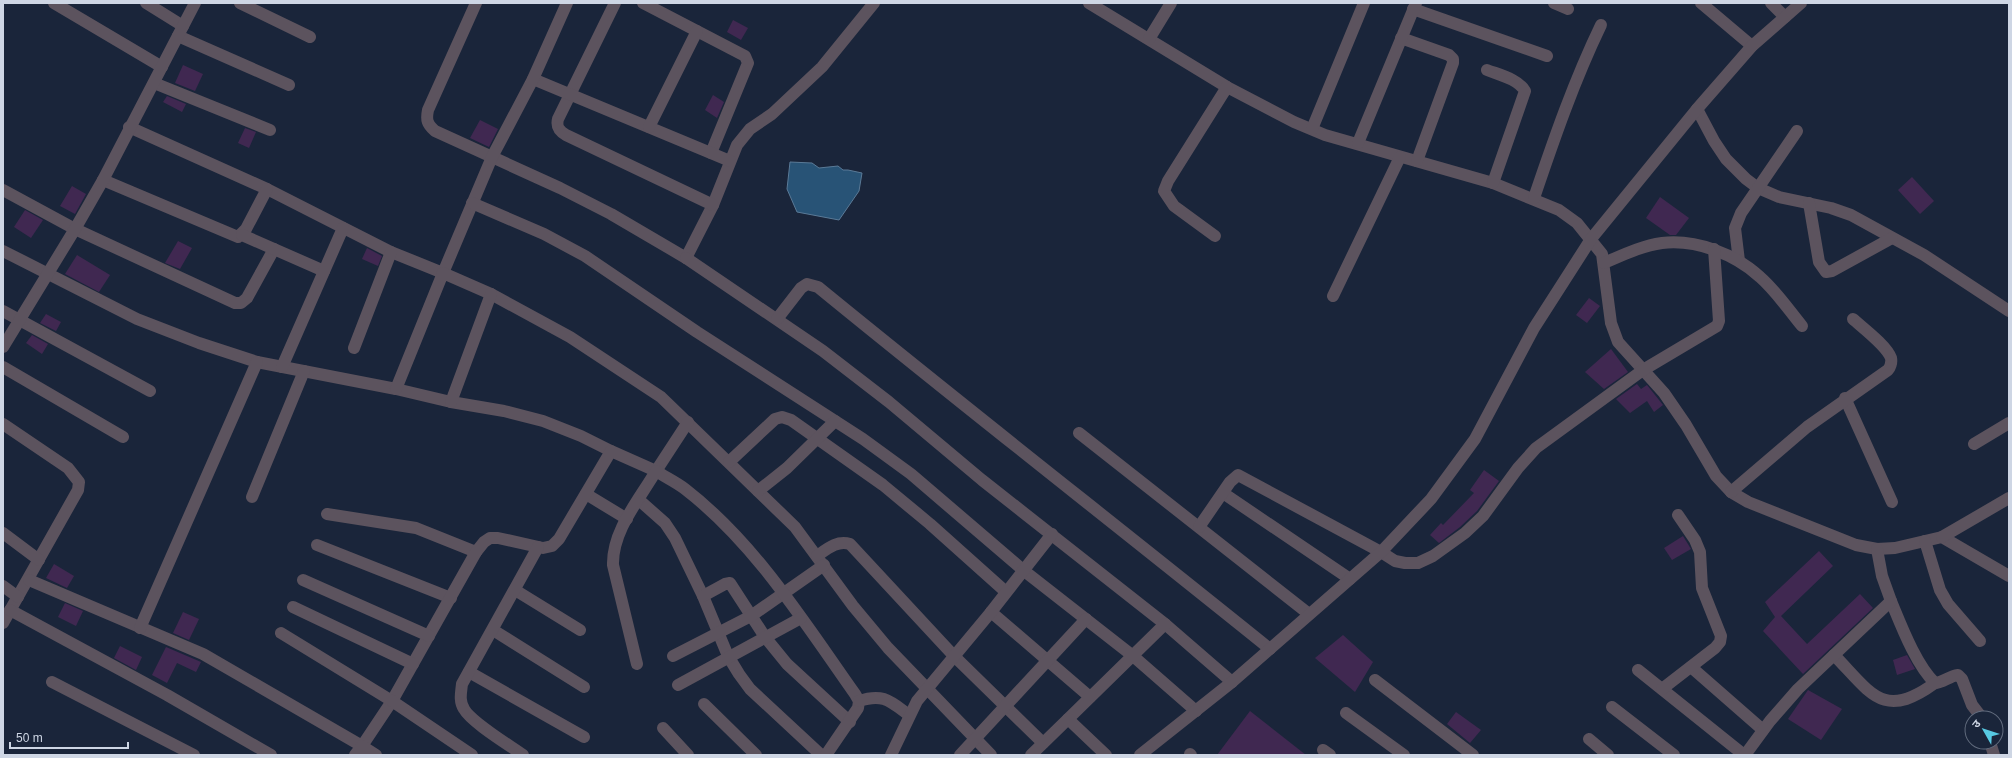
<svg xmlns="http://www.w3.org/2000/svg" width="2012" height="758" font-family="Helvetica,'Noto Sans Devanagari',sans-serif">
<rect width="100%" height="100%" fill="#1a253a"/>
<polygon fill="#285376" stroke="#5a7a97" points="790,162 812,163 819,168 838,166 843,170 848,170 862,173 859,191 839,220 797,212 787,189"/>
<g fill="#402851">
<polygon points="733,20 748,28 741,40 727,32"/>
<polygon points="183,65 203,74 195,91 175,83"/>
<polygon points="713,95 724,102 717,118 705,110"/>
<polygon points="167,96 186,104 182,112 163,102"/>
<polygon points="480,120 498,129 489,147 470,138"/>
<polygon points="245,128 256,132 249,148 238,143"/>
<polygon points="1912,177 1934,201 1920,214 1898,190"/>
<polygon points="72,186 86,194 75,214 60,206"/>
<polygon points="1660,197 1689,218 1676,235 1670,235 1646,218"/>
<polygon points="25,210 43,220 31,238 14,227"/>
<polygon points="178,241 192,248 180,269 165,263"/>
<polygon points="367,248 382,256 378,266 362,259"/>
<polygon points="77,255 110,275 99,292 65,274"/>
<polygon points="1589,298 1600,306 1587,323 1576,315"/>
<polygon points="46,314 61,322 56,331 40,323"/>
<polygon points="32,335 48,344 42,354 26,343"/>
<polygon points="1611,349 1628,372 1604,389 1585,372"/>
<polygon points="1637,384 1641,389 1647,385 1663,405 1654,412 1647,401 1630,413 1616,399"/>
<polygon points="1484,470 1499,481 1477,511 1460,527 1439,543 1430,535 1441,523 1443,525 1474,493 1470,490"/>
<polygon points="1683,536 1691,549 1672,560 1664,548"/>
<polygon points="1819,551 1833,566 1781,616 1807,644 1860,594 1873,608 1803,674 1763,631 1775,617 1765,602"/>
<polygon points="54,564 74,576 67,588 46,578"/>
<polygon points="65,603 83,611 76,626 58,617"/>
<polygon points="183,612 199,619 189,640 173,633"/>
<polygon points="1343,635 1373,662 1355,692 1315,658"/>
<polygon points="120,646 142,657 136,670 114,658"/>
<polygon points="166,647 201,662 196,672 177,663 167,683 152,675"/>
<polygon points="1907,655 1915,669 1897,675 1893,660"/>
<polygon points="1808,690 1842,709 1821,740 1788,719"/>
<polygon points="1250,711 1306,755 1217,755"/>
<polygon points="1456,712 1481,730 1470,743 1447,724"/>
</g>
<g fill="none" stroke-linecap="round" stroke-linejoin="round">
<g stroke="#5c535e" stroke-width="12">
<polyline points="54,3 162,67"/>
<polyline points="146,3 183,26"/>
<polyline points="240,3 310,37"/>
<path d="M 476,3 L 428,110 C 426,120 427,124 435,131 L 560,188 L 611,214 L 686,258 L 713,205 L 737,145 L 750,129 L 772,114 L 822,67 L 874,3"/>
<path d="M 615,3 L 558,119 C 556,127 559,131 566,135 L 713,205"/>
<polyline points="643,3 745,56 748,63 711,153"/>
<polyline points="1089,3 1227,87 1294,122 1325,135 1493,183 1559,210 1577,223 1602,254 1611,323 1618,342 1664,393 1686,425 1716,476 1731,492 1748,502 1856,545 1877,549 1895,548 1942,537 2009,576"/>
<polyline points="1554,3 1568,9"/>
<polyline points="1701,3 1752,46"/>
<polyline points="1771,3 1785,17"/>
<polyline points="1413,9 1547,56"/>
<polyline points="178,36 289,85"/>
<polyline points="1401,38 1449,55 1453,59 1453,63 1417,161"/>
<polyline points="1149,39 1171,3"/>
<path d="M 1487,70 C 1500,75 1518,79 1525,91 L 1493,183"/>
<polyline points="533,79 730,161"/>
<polyline points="154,83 270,130"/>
<polyline points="1697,109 1714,141 1726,159 1746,179 1758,188 1779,197 1831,208 1851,215 1924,255 2009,311"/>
<polyline points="129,127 267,189 391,252 443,273 492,157 533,79 567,3"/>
<polyline points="649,127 697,31"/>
<polyline points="1312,129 1364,3"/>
<polyline points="1358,143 1416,3"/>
<polyline points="103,180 238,237 246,229 267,189"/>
<polyline points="3,190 75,229 235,303 241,303 247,298 274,249"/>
<path d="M 1534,198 C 1554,139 1574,81 1601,25"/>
<polyline points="472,203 544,234 585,256 697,332 863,439 911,474 1023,570 1133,656 1196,711"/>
<polyline points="1809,203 1819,262 1826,272 1832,271 1892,238"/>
<polyline points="242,235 324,271"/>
<polyline points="1215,236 1174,206 1164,191 1168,181 1227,87"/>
<polyline points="3,251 137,319 199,343 257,362 396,389 451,402 504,411 543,421 581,436 611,451"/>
<polyline points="686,258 823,351 889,402 982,480 1165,624 1232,682"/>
<polyline points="1739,261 1735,228 1741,213 1797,131"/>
<path d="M 1604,263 C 1623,255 1641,246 1662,243 C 1696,239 1735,254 1760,277 C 1776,291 1788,309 1802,326"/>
<polyline points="1333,296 1400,157"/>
<polyline points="3,311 150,391"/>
<path d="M 777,319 L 801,288 L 807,284 L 818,287 C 967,409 1120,528 1270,649"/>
<polyline points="3,347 75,229 103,180 195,3"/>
<polyline points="354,348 391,252"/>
<polyline points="3,367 123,437"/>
<polyline points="282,367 343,228"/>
<polyline points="396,389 443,273 491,294 570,337 661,397 795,527 853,606 888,648 991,755"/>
<polyline points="1845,398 1892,502"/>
<polyline points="451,402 491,294"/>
<polyline points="3,424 68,468 79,482 78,490 3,623"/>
<polyline points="1079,433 1309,614"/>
<polyline points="1974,444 2009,423"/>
<polyline points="729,462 775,419 782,417 791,420 883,485 930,524 1006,592"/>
<polyline points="758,491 787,468 835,421"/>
<path d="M 1731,492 L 1807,427 L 1888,370 C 1891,366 1892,363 1891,358 C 1887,346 1863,328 1853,319"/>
<polyline points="1223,493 1350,579"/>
<polyline points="586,494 627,519"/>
<polyline points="252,497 304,371"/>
<polyline points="639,500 665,523 675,538 703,596 728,656 739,674 750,689 821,755"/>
<polyline points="327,514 416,528 476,552"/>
<polyline points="1199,527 1230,482 1238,475 1381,552 1395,561 1405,563 1418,563 1433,556 1465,533 1483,516 1518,468 1536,448 1643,370 1717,326 1719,321 1714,249"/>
<polyline points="3,533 39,560"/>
<polyline points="1942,537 2009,498"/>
<polyline points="1925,541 1940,590 1948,604 1980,641"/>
<polyline points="317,545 451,598"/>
<path d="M 817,556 C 827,549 837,540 850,544 L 954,656 L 1043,743"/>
<polyline points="29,580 203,654 362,746 392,701 476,552 484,542 490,538 498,538 543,548 552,546 559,539 611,451 656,471 688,422"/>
<polyline points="303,580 429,636"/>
<polyline points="3,586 18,597"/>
<polyline points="515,590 580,630"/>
<polyline points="703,596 725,584 730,583 765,637 787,664 850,722"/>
<path d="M 1891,601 C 1901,625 1916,665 1935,683 C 1943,683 1949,676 1958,675 L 1962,679 L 1972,705 L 1982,718"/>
<polyline points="293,607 413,664"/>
<polyline points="10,610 167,695 271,755"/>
<polyline points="991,612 1090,697"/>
<polyline points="140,628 257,362"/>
<polyline points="493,630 584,687"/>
<polyline points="281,633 392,701 472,755"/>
<path d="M 1834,655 C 1871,693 1883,721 1935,683"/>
<polyline points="673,656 751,616 824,565"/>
<path d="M 637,664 L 613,565 C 612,531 639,500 656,471 C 665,477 676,482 685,489 C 755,543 804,622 855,694 L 859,701 L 858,708 L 826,755"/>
<polyline points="1691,667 1763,730"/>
<polyline points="1638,670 1744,755"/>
<polyline points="469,672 584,737"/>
<polyline points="1375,680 1473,755"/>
<polyline points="52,682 194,755"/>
<polyline points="678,685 801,618"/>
<polyline points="1662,689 1715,648 1720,642 1721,636 1702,588 1700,552 1695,540 1678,515"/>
<path d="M 859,701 C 883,693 890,701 909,715"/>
<polyline points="704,704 756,755"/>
<polyline points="1612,707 1674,755"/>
<polyline points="1346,713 1404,755"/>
<polyline points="1068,719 1165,624"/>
<polyline points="663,728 688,755"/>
<polyline points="1589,739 1608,755"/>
<polyline points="1990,742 1994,755"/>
<polyline points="1323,750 1330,755"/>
<polyline points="1190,754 1191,755"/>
<polyline points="355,755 362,746 376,755"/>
<path d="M 523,755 C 509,745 471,722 464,709 C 459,701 461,693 462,684 L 538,547"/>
<polyline points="891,755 917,701 991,612 1052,534"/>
<polyline points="960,755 1086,619"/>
<polyline points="1031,755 1068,719 1106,755"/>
<polyline points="1140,755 1232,682 1381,552 1431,499 1475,439 1534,328 1591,239 1697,109 1752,46 1801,3"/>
<polyline points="1745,755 1770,721 1798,689 1891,601 1882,576 1877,549"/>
</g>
</g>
<rect width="2012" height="758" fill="none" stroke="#ced6e4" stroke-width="8"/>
<g transform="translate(1984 730) rotate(309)"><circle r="19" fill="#1a253a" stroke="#626c7e"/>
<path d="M0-3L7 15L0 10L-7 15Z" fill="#57c9e2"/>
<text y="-6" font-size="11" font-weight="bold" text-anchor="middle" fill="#ced6e4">उ</text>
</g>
<path d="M10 742v6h118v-6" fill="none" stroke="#ced6e4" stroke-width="2"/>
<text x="16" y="742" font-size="12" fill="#ced6e4" stroke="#1a253a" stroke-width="3" paint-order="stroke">50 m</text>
</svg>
